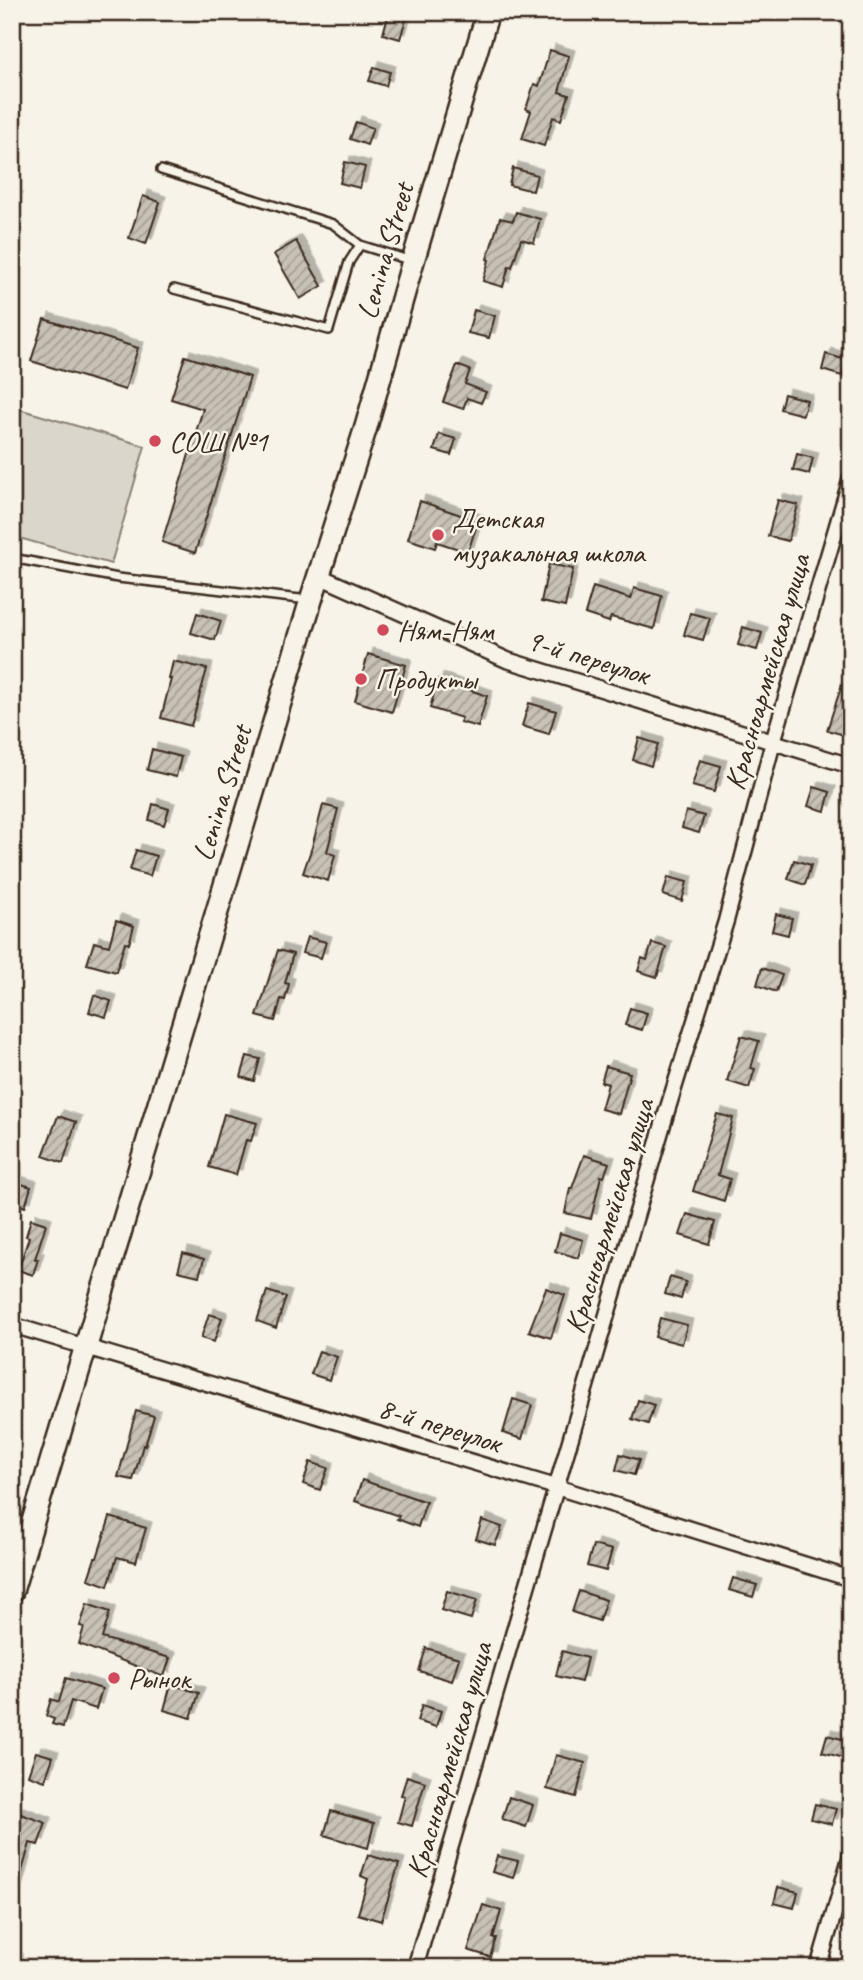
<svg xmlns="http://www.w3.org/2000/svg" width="863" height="1980" font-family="Caveat,sans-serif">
<defs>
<pattern id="building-hatch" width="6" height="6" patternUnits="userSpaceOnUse" patternTransform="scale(1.75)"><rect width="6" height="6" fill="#c8c1b6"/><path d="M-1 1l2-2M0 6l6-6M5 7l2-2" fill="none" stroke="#a49d93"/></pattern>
<filter id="shadow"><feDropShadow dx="5.5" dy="-5.5" stdDeviation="0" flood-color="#0004"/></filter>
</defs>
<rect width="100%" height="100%" fill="#f7f3e8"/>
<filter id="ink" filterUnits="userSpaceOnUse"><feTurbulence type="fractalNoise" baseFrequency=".0143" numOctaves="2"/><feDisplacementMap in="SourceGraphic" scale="14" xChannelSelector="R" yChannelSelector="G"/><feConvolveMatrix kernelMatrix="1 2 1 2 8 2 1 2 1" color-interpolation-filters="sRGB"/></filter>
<g filter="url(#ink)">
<polygon fill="#dbd6cb" stroke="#8b8074" stroke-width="2" points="12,407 145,446 111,564 12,536"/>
<g fill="url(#building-hatch)" stroke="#3b2a1e" stroke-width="2" filter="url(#shadow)">
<polygon points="389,12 407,16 400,39 383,34"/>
<polygon points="550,50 569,56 559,92 569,95 561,120 553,117 544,146 522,139 531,111 526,109 534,84 539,86"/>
<polygon points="374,67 390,72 386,86 369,81"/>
<polygon points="356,122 373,128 367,145 350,139"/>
<polygon points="345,162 365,167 360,188 340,183"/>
<polygon points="513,168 537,175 533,191 509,185"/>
<polygon points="143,196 160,202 146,244 129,238"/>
<polygon points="516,212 540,219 534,243 521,239 512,267 509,266 503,287 483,281 489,260 487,259 500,218 513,221"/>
<polygon points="296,241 322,286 300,299 274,254"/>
<polygon points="474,310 495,316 489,338 468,333"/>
<polygon points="44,319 138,348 125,390 31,361"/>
<polygon points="826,354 846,360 842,376 822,370"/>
<polygon points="185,356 250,377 195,553 162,542 203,409 171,399"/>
<polygon points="457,365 470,370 465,384 486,392 481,403 467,398 463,409 443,402"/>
<polygon points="784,394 807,400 803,415 780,409"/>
<polygon points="439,434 456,439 451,455 434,450"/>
<polygon points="797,454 813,458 809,474 793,470"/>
<polygon points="778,500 798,505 788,541 768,536"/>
<polygon points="420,501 478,521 468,552 437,542 435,548 408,539"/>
<polygon points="549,564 573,569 565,607 541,602"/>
<polygon points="593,587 631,599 634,588 662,596 654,629 611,617 609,622 585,614"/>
<polygon points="197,613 221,621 215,640 191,633"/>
<polygon points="690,613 710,618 703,640 684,635"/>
<polygon points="743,627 762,633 757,650 738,645"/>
<polygon points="368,654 406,665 392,712 355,701"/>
<polygon points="173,661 207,669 191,726 161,718 171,679 169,679"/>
<polygon points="848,666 851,666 851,737 827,730"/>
<polygon points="438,679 487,696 478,727 460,722 462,718 430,708"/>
<polygon points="529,703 556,711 549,734 522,726"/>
<polygon points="639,738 658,744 651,766 633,760"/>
<polygon points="152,749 181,757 176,777 147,770"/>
<polygon points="700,760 721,766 714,792 692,786"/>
<polygon points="814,787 830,792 825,811 808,806"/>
<polygon points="153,804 169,809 164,825 149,820"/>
<polygon points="323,805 338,809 327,852 335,855 328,881 303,873 312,847"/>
<polygon points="686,811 704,816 699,833 682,828"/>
<polygon points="136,850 156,856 150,876 130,870"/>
<polygon points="794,860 811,865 805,885 788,879"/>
<polygon points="668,877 687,882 682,901 663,895"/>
<polygon points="776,914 792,918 788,935 772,931"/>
<polygon points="116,920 134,926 129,944 125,942 116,972 87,964 94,942 109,946"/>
<polygon points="307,937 326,942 321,958 302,953"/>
<polygon points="652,943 666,947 657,977 638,971 642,958 647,960"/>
<polygon points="278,950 293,954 285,983 289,984 285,1000 281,999 275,1021 257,1016"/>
<polygon points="762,968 782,975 776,992 757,985"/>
<polygon points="94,995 111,1001 106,1017 89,1012"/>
<polygon points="630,1008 647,1013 642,1030 625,1025"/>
<polygon points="741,1036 759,1041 751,1068 755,1069 749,1088 727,1081"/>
<polygon points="247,1056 260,1059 254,1081 241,1077"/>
<polygon points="606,1066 630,1073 619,1114 601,1109 608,1084 601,1082"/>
<polygon points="224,1114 257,1123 251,1141 246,1140 236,1175 209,1167"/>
<polygon points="717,1114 733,1118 718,1175 730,1179 724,1201 693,1191"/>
<polygon points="58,1116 76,1122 63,1163 43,1156"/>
<polygon points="584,1155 609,1163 604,1177 601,1176 591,1219 565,1213 570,1188 572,1188"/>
<polygon points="12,1181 31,1187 25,1207 12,1202"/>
<polygon points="687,1214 715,1222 709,1244 680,1235"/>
<polygon points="31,1219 46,1224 35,1259 38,1259 33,1275 18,1270 29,1237 26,1236"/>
<polygon points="560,1233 583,1240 578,1258 555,1251"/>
<polygon points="183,1253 204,1259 199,1276 178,1271"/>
<polygon points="670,1277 686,1282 681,1299 665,1294"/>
<polygon points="546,1288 565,1295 551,1338 529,1331"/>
<polygon points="267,1291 286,1297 276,1328 257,1321"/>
<polygon points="209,1314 222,1318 214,1342 201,1338"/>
<polygon points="660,1318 687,1325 682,1344 655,1337"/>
<polygon points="319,1351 337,1357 329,1380 311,1374"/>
<polygon points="513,1399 532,1405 522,1439 503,1433"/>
<polygon points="638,1400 654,1405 648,1424 632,1419"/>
<polygon points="136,1411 154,1416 145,1446 143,1445 133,1480 118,1477"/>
<polygon points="620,1454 639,1460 634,1475 616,1470"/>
<polygon points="310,1462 328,1468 320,1490 303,1484"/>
<polygon points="362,1480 426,1502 418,1527 397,1519 399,1516 355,1501"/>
<polygon points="110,1517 146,1528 136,1562 117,1557 108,1586 88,1579 95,1558 97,1558"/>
<polygon points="482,1520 502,1527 495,1545 476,1539"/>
<polygon points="593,1545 612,1550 606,1571 587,1566"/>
<polygon points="733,1578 757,1585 753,1597 729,1590"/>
<polygon points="447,1591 477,1600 471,1619 441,1610"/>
<polygon points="579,1591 606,1600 599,1621 572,1612"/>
<polygon points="87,1604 110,1612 102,1638 170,1658 164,1677 79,1644 84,1627 80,1626"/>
<polygon points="426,1648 459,1658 452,1681 419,1671"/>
<polygon points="562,1651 587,1658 581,1682 556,1676"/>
<polygon points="66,1678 102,1689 96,1709 71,1701 63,1727 52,1724 54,1719 46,1716 51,1699 59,1702"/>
<polygon points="171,1684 199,1693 191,1718 164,1710"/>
<polygon points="422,1705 441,1711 436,1727 417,1721"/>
<polygon points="827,1735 849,1741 844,1758 822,1752"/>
<polygon points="36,1752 53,1757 45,1781 28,1775"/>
<polygon points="556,1755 585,1763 576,1797 547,1789"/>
<polygon points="407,1776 425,1782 412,1826 398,1822 405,1796 401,1795"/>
<polygon points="509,1797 533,1805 526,1827 502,1819"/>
<polygon points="815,1804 836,1809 832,1824 811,1819"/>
<polygon points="331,1811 374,1823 368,1848 324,1835"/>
<polygon points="18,1813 46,1823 38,1845 30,1843 16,1892 12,1891 12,1831"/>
<polygon points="368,1855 399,1864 381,1921 358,1914 368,1879 361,1876"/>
<polygon points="497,1856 518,1861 513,1878 492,1872"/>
<polygon points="778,1887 798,1892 794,1908 774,1903"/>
<polygon points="483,1905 501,1911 493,1938 496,1938 490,1957 468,1950"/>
</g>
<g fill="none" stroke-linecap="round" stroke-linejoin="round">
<defs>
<g id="lane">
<polyline points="161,170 333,224 360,245 412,261"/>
<polyline points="174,289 329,330 349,262 360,245"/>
<polyline points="12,558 118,578 309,600"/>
</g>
<g id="street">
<polyline points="319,576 507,660 851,766"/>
<polyline points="12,1325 556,1487 851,1579"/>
<polyline points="415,1968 666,1114 726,921 773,742 851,478"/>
<polyline points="818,1968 851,1855"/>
</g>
<polyline id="secondary" points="12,1591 311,600 366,427 413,261 488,12"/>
</defs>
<use href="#lane" stroke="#3b2a1e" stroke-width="12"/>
<use href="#street" stroke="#3b2a1e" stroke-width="19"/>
<use href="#secondary" stroke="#3b2a1e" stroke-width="26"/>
<use href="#lane" stroke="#f7f3e8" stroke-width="7"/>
<use href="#street" stroke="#f7f3e8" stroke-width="14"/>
<use href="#secondary" stroke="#f7f3e8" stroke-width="21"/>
</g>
</g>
<g fill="#d1495b" stroke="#f7f3e8" stroke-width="2.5">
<circle cx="155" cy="441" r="7"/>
<circle cx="438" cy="535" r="7"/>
<circle cx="383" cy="630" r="7"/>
<circle cx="361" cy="679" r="7"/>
<circle cx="114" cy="1678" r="7"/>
</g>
<g text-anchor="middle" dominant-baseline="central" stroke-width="5" stroke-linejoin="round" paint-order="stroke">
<g font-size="30" fill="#3b2a1e" stroke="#f7f3e8">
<text transform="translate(385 251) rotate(-74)">Lenina Street</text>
<text transform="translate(588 657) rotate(17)">9-й переулок</text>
<text transform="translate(767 672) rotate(-74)">Красноармейская улица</text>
<text transform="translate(222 793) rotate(-73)">Lenina Street</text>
<text transform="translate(609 1216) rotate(-73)">Красноармейская улица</text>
<text transform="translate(440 1425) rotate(17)">8-й переулок</text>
<text transform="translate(449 1760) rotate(-74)">Красноармейская улица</text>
</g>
<g font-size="30" fill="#3b2a1e" stroke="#f7f3e8" text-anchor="start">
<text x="169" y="441">СОШ №1</text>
<text x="452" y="518">Детская<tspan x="452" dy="34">музакальная школа</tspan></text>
<text x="397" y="630">Ням-Ням</text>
<text x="375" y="679">Продукты</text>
<text x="128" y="1678">Рынок</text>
</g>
</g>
<rect width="863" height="1980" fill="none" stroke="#f7f3e8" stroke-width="42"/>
<rect x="21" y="21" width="821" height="1938" fill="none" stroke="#3b2a1e" stroke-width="2.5" filter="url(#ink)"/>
</svg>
